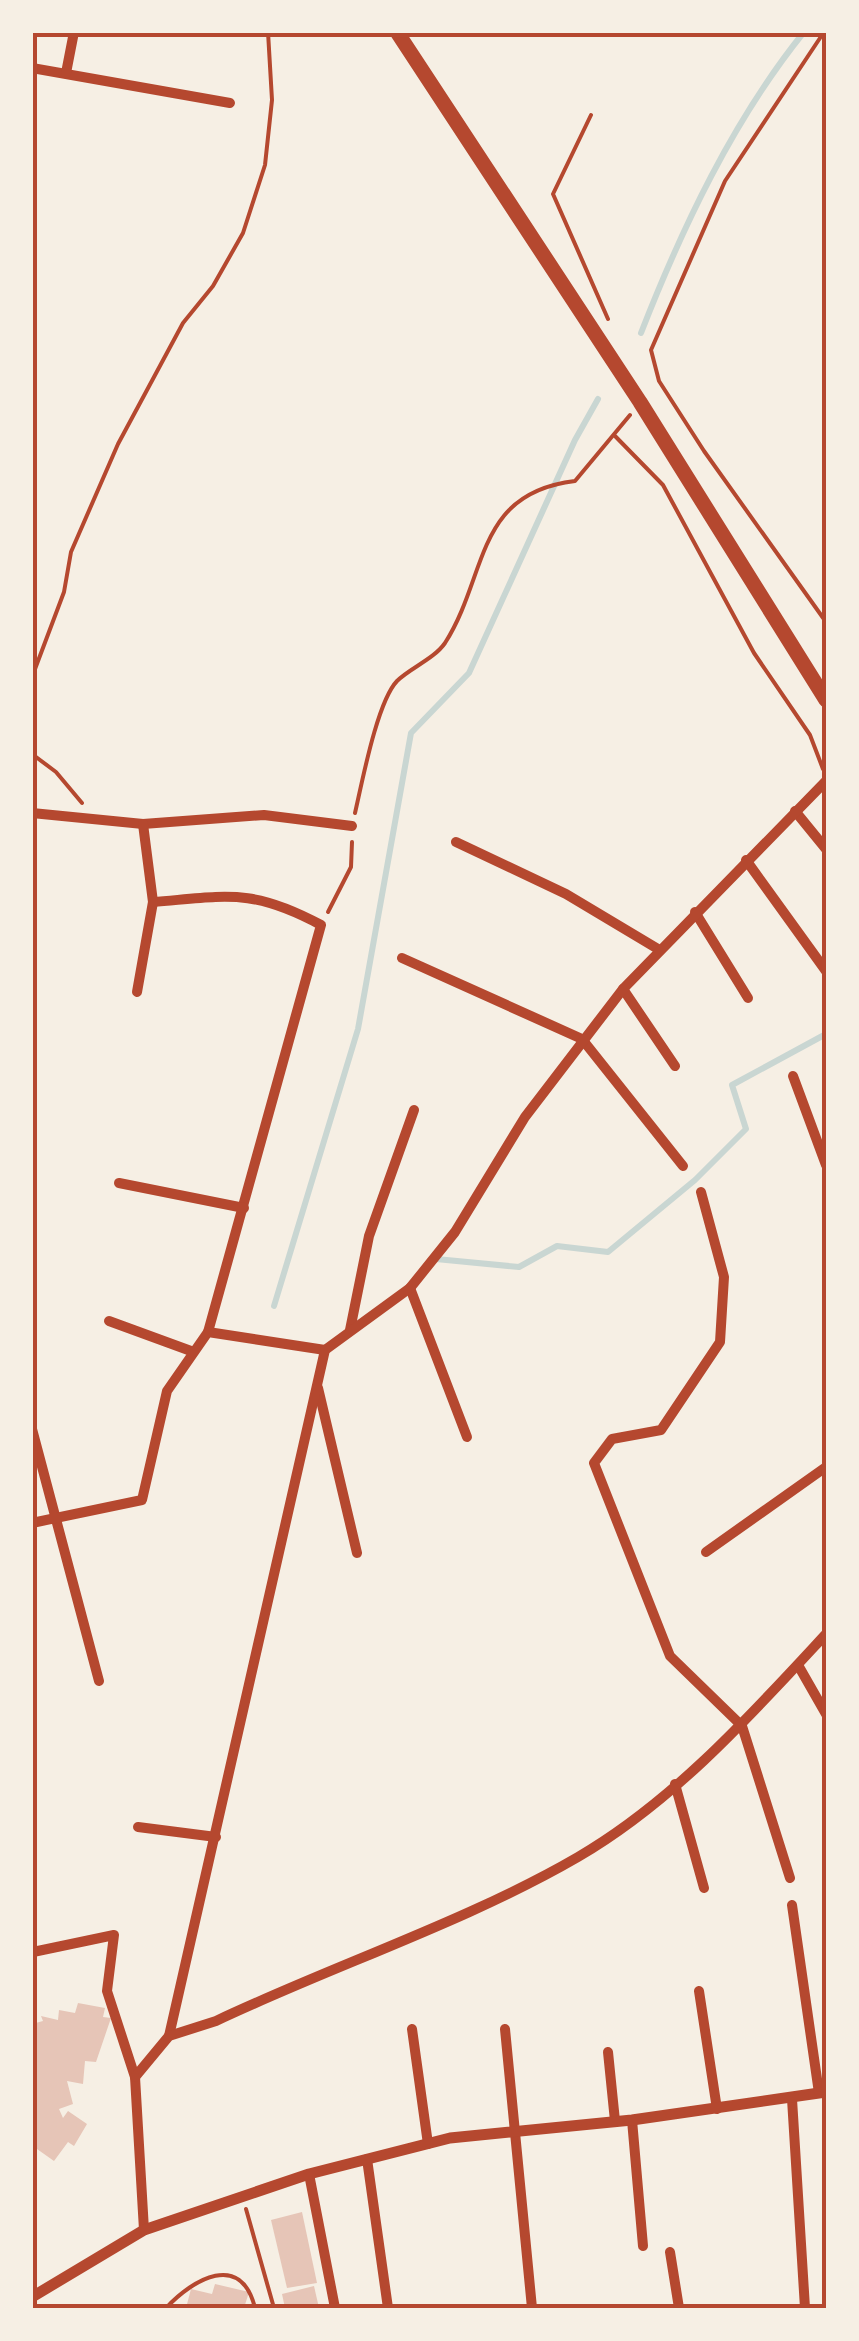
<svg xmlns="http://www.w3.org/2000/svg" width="859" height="2341" font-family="Overpass,sans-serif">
<rect width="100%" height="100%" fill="#f6efe4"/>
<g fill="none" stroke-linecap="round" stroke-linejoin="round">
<g stroke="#c9d6d2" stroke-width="6">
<path d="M 641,333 C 682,228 733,120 804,32"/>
<polyline points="436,1259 519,1267 557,1246 608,1252 695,1180 746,1129 732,1085 826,1034"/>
<polyline points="274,1306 358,1029 411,733 469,673 575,440 598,399"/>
</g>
</g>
<g fill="#e6c5b7">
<polygon points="78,2003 105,2008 103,2017 111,2018 96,2062 85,2061 83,2084 67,2081 73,2104 59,2109 63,2118 68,2111 87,2124 74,2146 68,2142 54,2161 37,2149 32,2158 32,2024 43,2021 41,2016 58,2020 59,2010 75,2013"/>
<polygon points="302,2212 317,2283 287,2288 271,2220"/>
<polygon points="215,2284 249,2292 244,2308 186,2308 191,2289 212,2294"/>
<polygon points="314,2286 319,2308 285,2308 282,2294"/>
</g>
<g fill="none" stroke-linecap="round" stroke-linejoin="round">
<g stroke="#b5482f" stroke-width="4">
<polyline points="824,32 725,181 651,350 659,381 704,451 826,622"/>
<polyline points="591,115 553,194 608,319"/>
<polyline points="615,436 663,485 754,653 810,735 823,769"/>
<polyline points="32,677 64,592 71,552 118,444 183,323 213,286 243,233 265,165 272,100 268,32"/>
<polyline points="32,754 56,772 82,803"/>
<path d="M 355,813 C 362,783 377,702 397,681 C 410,668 434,659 445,643 C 488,576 474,493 575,481 L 630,415"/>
<polyline points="328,912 351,867 352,842"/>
<polyline points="246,2209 274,2308"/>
<path d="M 166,2308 C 193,2279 241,2251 255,2308"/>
</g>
<g stroke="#b5482f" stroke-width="10">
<polyline points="32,68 230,103"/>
<polyline points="66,73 74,32"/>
<polyline points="795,811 826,849"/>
<polyline points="32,813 143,824 264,815 352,826"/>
<polyline points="456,842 566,894 658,949"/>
<polyline points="746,860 826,971"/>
<path d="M 153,902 C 228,896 252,888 321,925 L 208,1332"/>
<polyline points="695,912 748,998"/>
<polyline points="402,958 582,1039 683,1166"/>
<polyline points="623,989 675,1066"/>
<polyline points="137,992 153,902 143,824"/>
<polyline points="793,1076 826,1165"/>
<polyline points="119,1183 244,1208"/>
<polyline points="701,1192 724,1277 720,1342 661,1430 612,1439 594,1463 670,1656 742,1726 790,1878"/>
<polyline points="410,1288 467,1437"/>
<polyline points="109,1321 191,1351"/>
<polyline points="350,1330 369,1236 414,1110"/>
<polyline points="318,1388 357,1553"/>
<polyline points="32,1429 99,1681"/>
<polyline points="32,1523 142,1500 167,1391 208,1332 325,1350"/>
<polyline points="706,1552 826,1467"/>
<polyline points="798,1665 826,1714"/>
<polyline points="675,1784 704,1888"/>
<polyline points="138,1827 216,1837"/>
<polyline points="792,1905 819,2093"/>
<polyline points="32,1946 33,1952 114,1935 107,1991 135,2077 144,2230"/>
<polyline points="699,1991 717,2109"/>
<polyline points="412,2029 428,2144"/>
<polyline points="505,2029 532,2308"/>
<polyline points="169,2036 325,1350 410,1288 455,1232 525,1117 623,989 826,781"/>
<polyline points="608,2052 615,2121"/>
<path d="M 135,2077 L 169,2036 L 216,2021 C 332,1966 468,1921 578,1857 C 674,1801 751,1715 826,1634"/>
<polyline points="792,2099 805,2308"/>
<polyline points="632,2120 643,2246"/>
<polyline points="367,2159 388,2308"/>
<polyline points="309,2174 335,2308"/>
<polyline points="670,2252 679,2308"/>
</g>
<polyline stroke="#b5482f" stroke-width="11" points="32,2297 144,2230 309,2174 450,2138 632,2120 826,2092"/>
<polyline stroke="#b5482f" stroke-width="15" points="397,32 640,402 826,700"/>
</g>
<rect width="859" height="2341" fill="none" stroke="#f6efe4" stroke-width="70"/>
<rect x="35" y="35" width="789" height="2271" fill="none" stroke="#b5482f" stroke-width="4"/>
</svg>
